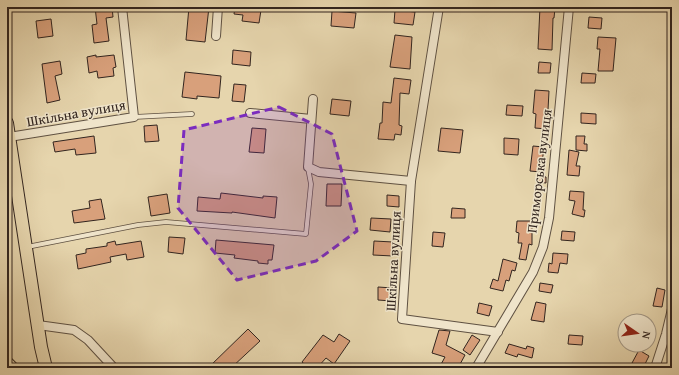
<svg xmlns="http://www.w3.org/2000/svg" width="679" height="375" font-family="'Gentium Book Plus',serif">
<rect width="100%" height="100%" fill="#e6d5ad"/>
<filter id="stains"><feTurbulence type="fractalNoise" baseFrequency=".005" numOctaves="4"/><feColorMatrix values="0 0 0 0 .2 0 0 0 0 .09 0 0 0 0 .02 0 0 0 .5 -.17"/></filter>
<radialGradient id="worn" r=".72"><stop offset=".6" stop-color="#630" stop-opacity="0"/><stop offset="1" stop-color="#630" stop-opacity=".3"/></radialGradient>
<g fill="#d8a07b" stroke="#32251f">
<polygon points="95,7 112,7 113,17 106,18 109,41 94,43 92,25 97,24"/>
<polygon points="189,7 209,7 205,42 186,40"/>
<polygon points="235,7 256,7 256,9 261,10 259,23 242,21 243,15 234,14"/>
<polygon points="540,7 555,8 554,18 553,18 552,50 538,49"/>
<polygon points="395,10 415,12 413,25 394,23"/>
<polygon points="332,11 356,13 354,28 331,26"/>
<polygon points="589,17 602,18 601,29 588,28"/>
<polygon points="51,19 53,36 38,38 36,21"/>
<polygon points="395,35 412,37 410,69 390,67"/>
<polygon points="598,37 616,38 613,71 598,71 600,49 597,49"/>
<polygon points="233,50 251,52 250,66 232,64"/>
<polygon points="96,55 96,57 114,55 116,67 113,68 114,76 98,78 97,71 89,73 87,57"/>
<polygon points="60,61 62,74 55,76 60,100 47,103 42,64"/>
<polygon points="539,62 551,63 550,73 538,73"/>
<polygon points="185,72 221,76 219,98 197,96 197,99 182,97"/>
<polygon points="582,73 596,74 595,83 581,83"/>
<polygon points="394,78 411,80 409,94 400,93 399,125 402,126 401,135 395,134 394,140 378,139 380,123 382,123 383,102 391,103"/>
<polygon points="234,84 246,85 244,102 232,101"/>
<polygon points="535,90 549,91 547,129 535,128 536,114 533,113"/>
<polygon points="332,99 351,101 349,116 330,114"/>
<polygon points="507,105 523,106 522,116 506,115"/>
<polygon points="581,113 596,114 596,124 581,123"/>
<polygon points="157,125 159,141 145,142 144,126"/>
<polygon points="252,128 266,129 264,153 249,152"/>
<polygon points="441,128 463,130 460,153 438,151"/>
<polygon points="94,136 96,153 76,155 75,149 55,152 53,142"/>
<polygon points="576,136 585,136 584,144 587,144 587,151 576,150"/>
<polygon points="504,138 519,139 518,155 504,154"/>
<polygon points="533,146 544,147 541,172 530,171"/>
<polygon points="569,150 579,152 576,166 580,166 579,176 567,175"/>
<polygon points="538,176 546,177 546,183 537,182"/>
<polygon points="327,184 342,184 341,206 326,206"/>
<polygon points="570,191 584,192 583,210 585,210 584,217 572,214 575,201 569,200"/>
<polygon points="221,193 263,198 263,196 277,197 275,218 232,212 232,213 197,211 198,197 220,199"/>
<polygon points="167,194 170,213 151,216 148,197"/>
<polygon points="387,195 399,196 399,207 387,206"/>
<polygon points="101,199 105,219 74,223 72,211 90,208 89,201"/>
<polygon points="452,208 465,209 465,218 451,218"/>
<polygon points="371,218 391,219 390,232 370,230"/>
<polygon points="517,221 530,221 532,226 532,245 529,244 526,260 519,259 522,243 518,243 519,233 516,232"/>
<polygon points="562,231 575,232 574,241 561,240"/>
<polygon points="433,232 445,233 443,247 432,246"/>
<polygon points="169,237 185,238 183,254 168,252"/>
<polygon points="216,240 274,245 272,260 268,260 268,264 258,263 258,261 234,258 235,255 215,253"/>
<polygon points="115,241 116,245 141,241 144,257 127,260 126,254 110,257 111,262 78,269 76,255 86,253 86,249 107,246 107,243"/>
<polygon points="374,241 393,242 393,256 373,255"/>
<polygon points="553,253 568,254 567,264 560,263 558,273 548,272 549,263 552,264"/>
<polygon points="503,259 517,263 515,271 512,270 509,281 506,280 503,291 490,288 493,279 498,281"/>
<polygon points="540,283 553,285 551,293 539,291"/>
<polygon points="378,287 393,288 392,301 378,300"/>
<polygon points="657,288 665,290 662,307 653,306"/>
<polygon points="536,302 546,304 544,322 531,320"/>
<polygon points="479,303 492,306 489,316 477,313"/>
<polygon points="248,329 260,341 231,368 208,368"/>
<polygon points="439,330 450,331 446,345 465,355 458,368 439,368 445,357 432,353"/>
<polygon points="339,334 350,341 334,364 326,358 317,368 309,368 302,362 323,335 334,342"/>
<polygon points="472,335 480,340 470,355 463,350"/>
<polygon points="569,335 583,336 582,345 568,344"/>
<polygon points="509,344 526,349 527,346 534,348 532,358 518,354 517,357 505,353"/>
<polygon points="639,350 649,356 643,368 632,363"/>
</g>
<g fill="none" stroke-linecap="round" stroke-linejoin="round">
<defs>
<g id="service">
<polyline points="134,117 192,114"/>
<polyline points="27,247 138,225 166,222 306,234 311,184 308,168"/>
</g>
<g id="minor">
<polyline points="439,7 411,181 402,319 498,332"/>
<polyline points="216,36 218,7"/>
<polyline points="313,99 308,167 319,172 411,181"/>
<polyline points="250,113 311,119"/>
<polyline points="9,137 134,117 122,7"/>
<polyline points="38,325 74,330 88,340 114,368"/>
<polyline points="476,368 533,272 543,247 549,218 569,7"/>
<polyline points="655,368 666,334 672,309"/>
</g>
<g id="primary">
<polyline points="7,123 41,347 46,368"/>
<polyline points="7,363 12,368"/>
</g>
</defs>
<use href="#service" stroke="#5f5142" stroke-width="5.5"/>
<use href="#minor" stroke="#5f5142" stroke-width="10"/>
<use href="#primary" stroke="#32251f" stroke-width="14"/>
<use href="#service" stroke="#efe4ca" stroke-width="4"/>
<use href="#minor" stroke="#efe4ca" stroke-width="8"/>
<use href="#primary" stroke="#e6d5ad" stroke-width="12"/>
</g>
<path fill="#7b2cbf" fill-opacity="0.2" stroke="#7b2cbf" stroke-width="3" stroke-dasharray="8 5" stroke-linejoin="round" d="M 279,107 L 332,134 L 357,231 L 316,261 L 237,280 L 178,208 L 184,130 Z"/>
<g text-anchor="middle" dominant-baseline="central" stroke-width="3" stroke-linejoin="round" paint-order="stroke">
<g font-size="14" fill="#32251f" stroke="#efe4ca">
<text transform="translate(76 113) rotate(-10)">Шкільна вулиця</text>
<text transform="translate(539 171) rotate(-83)">Приморська вулиця</text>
<text transform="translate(393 261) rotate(-87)">Шкільна вулиця</text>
</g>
</g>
<rect width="679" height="375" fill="none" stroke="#e6d5ad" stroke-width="24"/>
<rect x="8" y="8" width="663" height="359" fill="none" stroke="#32251f" stroke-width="2"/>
<rect x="12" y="12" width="655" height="351" fill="none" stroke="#32251f"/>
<g transform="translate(637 333) rotate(103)"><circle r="19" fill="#efe4ca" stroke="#a39886"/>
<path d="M0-3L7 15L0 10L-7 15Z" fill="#8f2418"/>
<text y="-6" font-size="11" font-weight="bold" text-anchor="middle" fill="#32251f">N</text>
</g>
<rect width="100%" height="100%" filter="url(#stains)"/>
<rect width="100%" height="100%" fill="url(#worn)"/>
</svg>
